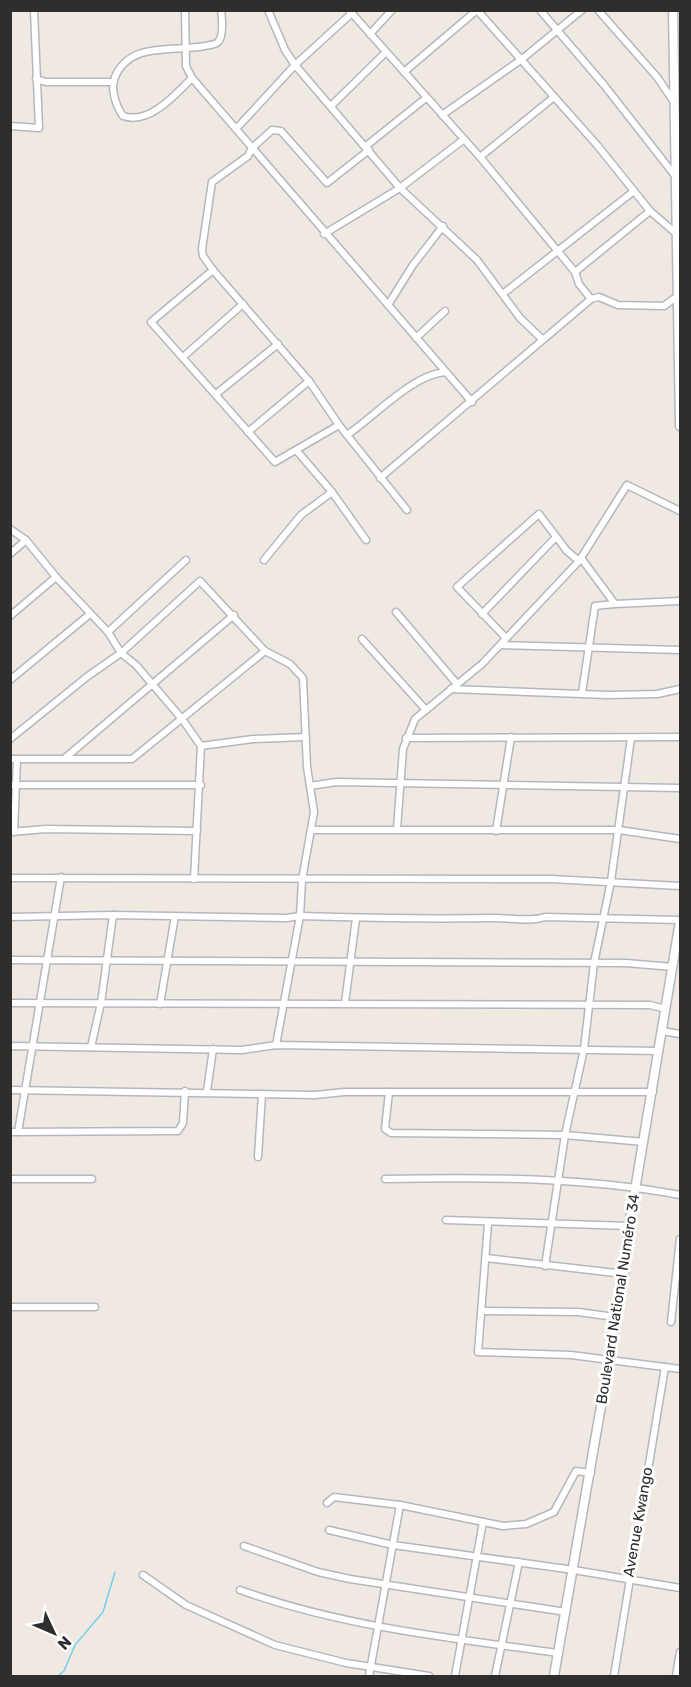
<svg xmlns="http://www.w3.org/2000/svg" width="691" height="1687" font-family="Rubik,sans-serif">
<rect width="100%" height="100%" fill="#efe9e1"/>
<g fill="none" stroke-linecap="round" stroke-linejoin="round">
<polyline stroke="#75cff0" stroke-width="1.5" points="58,1676 64,1671 75,1645 103,1612 115,1572"/>
<defs>
<g id="minor">
<polyline points="185,10 186,66 192,78 472,402"/>
<polyline points="268,10 285,50 295,65 400,188 477,260 520,318 542,339"/>
<polyline points="349,10 480,157 575,272 579,284 591,299"/>
<polyline points="477,10 597,145 650,211 678,235"/>
<polyline points="540,10 604,85 676,177"/>
<polyline points="598,10 657,77 674,102"/>
<polyline points="370,34 392,10"/>
<polyline points="404,72 477,10"/>
<path d="M 192,78 C 175,95 149,125 123,116 C 116,106 110,89 115,77 C 130,41 174,52 205,46 C 209,45 215,45 218,42 C 224,36 222,18 221,10"/>
<polyline points="36,79 46,82 113,82"/>
<polyline points="332,105 386,52"/>
<polyline points="442,115 522,59 582,10"/>
<polyline points="10,126 39,128 34,10"/>
<polyline points="236,129 295,65 352,13"/>
<polyline points="366,146 426,98"/>
<polyline points="369,150 327,183 281,131 272,130 252,148 248,156 212,182 202,249 203,256 213,270 309,381 339,425 407,510"/>
<polyline points="480,157 554,97"/>
<polyline points="324,234 400,188 463,140"/>
<polyline points="213,270 151,322 275,462 339,425"/>
<polyline points="575,272 650,211"/>
<polyline points="504,293 634,191"/>
<polyline points="388,305 413,265 443,226"/>
<polyline points="416,338 445,311"/>
<polyline points="183,357 243,304"/>
<polyline points="216,394 278,344"/>
<polyline points="248,432 309,381"/>
<path d="M 347,435 C 375,416 412,375 445,372"/>
<polyline points="297,451 332,492 366,540"/>
<polyline points="380,478 591,299 599,297 618,305 664,306 679,295"/>
<polyline points="10,529 26,540 56,577 108,632 121,653 136,665 182,719 201,746 194,879"/>
<polyline points="10,554 26,540"/>
<polyline points="581,558 615,604 680,601"/>
<polyline points="264,560 301,515 332,492"/>
<polyline points="396,612 457,684"/>
<polyline points="482,614 556,537"/>
<polyline points="10,616 56,577"/>
<polyline points="108,632 186,560"/>
<polyline points="506,638 457,587 539,514 567,551 579,561"/>
<polyline points="362,639 426,710"/>
<polyline points="501,645 680,650"/>
<polyline points="10,680 90,614"/>
<polyline points="451,689 608,695 657,694 680,689"/>
<polyline points="582,693 595,606 614,604"/>
<polyline points="406,738 680,737"/>
<polyline points="10,739 88,676 121,653 200,581 265,651 290,664 303,678 307,767 314,812 302,880 300,916 276,1045"/>
<polyline points="201,746 253,739 306,737"/>
<polyline points="65,758 234,615"/>
<polyline points="10,759 132,759 265,651"/>
<polyline points="10,785 201,785"/>
<polyline points="310,786 336,782 680,788"/>
<polyline points="397,829 403,749 415,719 482,664 579,561 627,485 680,511"/>
<polyline points="313,830 619,830 680,839"/>
<polyline points="496,831 511,737"/>
<polyline points="10,832 46,829 197,831"/>
<polyline points="14,832 17,759"/>
<polyline points="10,878 551,879 680,886"/>
<path d="M 10,917 L 113,915 L 287,918 L 300,916 C 365,918 429,919 495,918 C 511,918 530,922 545,917 L 680,920"/>
<polyline points="10,960 626,963 673,967"/>
<polyline points="10,1003 650,1005 666,1009"/>
<polyline points="345,1003 356,918"/>
<polyline points="160,1004 175,916"/>
<polyline points="662,1031 680,1034"/>
<polyline points="10,1046 242,1050 276,1045 659,1051"/>
<polyline points="91,1047 101,1003 113,915"/>
<polyline points="10,1090 315,1095 344,1092 653,1092"/>
<polyline points="207,1091 213,1049"/>
<polyline points="389,1092 385,1129 391,1133 565,1135 644,1142"/>
<polyline points="10,1132 178,1131 183,1123 185,1091"/>
<polyline points="18,1132 61,877"/>
<polyline points="258,1157 262,1094"/>
<polyline points="10,1179 92,1179"/>
<path d="M 385,1179 C 482,1177 585,1177 680,1195"/>
<polyline points="446,1220 629,1226"/>
<polyline points="488,1223 478,1352 571,1355 680,1369"/>
<polyline points="486,1258 624,1274"/>
<polyline points="545,1266 565,1135 584,1049 594,963 611,881 631,738"/>
<polyline points="10,1307 95,1307"/>
<polyline points="482,1311 578,1312 615,1317"/>
<polyline points="671,1322 680,1239"/>
<polyline points="327,1503 334,1497 400,1505 503,1526 526,1524 554,1512 576,1471 591,1473"/>
<polyline points="329,1530 393,1545 574,1570 680,1588"/>
<polyline points="244,1546 318,1572 350,1579 566,1612"/>
<polyline points="143,1575 186,1605 275,1645 346,1663 429,1676"/>
<path d="M 240,1590 C 343,1627 451,1638 558,1653"/>
<polyline points="369,1676 400,1505"/>
<polyline points="455,1676 483,1522"/>
<polyline points="495,1676 519,1562"/>
<polyline points="614,1676 665,1367"/>
<polyline points="676,1676 680,1652"/>
</g>
<g id="secondary">
<polyline points="673,10 680,426"/>
<polyline points="554,1676 624,1274 629,1226 680,921"/>
</g>
</defs>
<use href="#minor" stroke="#b4b7c1" stroke-width="9"/>
<use href="#secondary" stroke="#b4b7c1" stroke-width="11"/>
<use href="#minor" stroke="#fff" stroke-width="6"/>
<use href="#secondary" stroke="#fff" stroke-width="8"/>
</g>
<g text-anchor="middle" dominant-baseline="central" stroke-width="6" stroke-linejoin="round" paint-order="stroke">
<g font-size="15" fill="#2e2e2e" stroke="#fff">
<text transform="translate(618 1299) rotate(-81)">Boulevard National Numéro 34</text>
<text transform="translate(638 1522) rotate(-80)">Avenue Kwango</text>
</g>
</g>
<rect width="691" height="1687" fill="none" stroke="#2e2e2e" stroke-width="24"/>
<g transform="translate(54 1633) rotate(134)" stroke="#ffffff" stroke-width="4.5" paint-order="stroke">
<path d="M0-4.5L10 22L0 15L-10 22Z" fill="#2e2e2e"/>
<text y="-9" font-size="16" font-weight="bold" text-anchor="middle" fill="#2e2e2e">N</text>
</g>
</svg>
